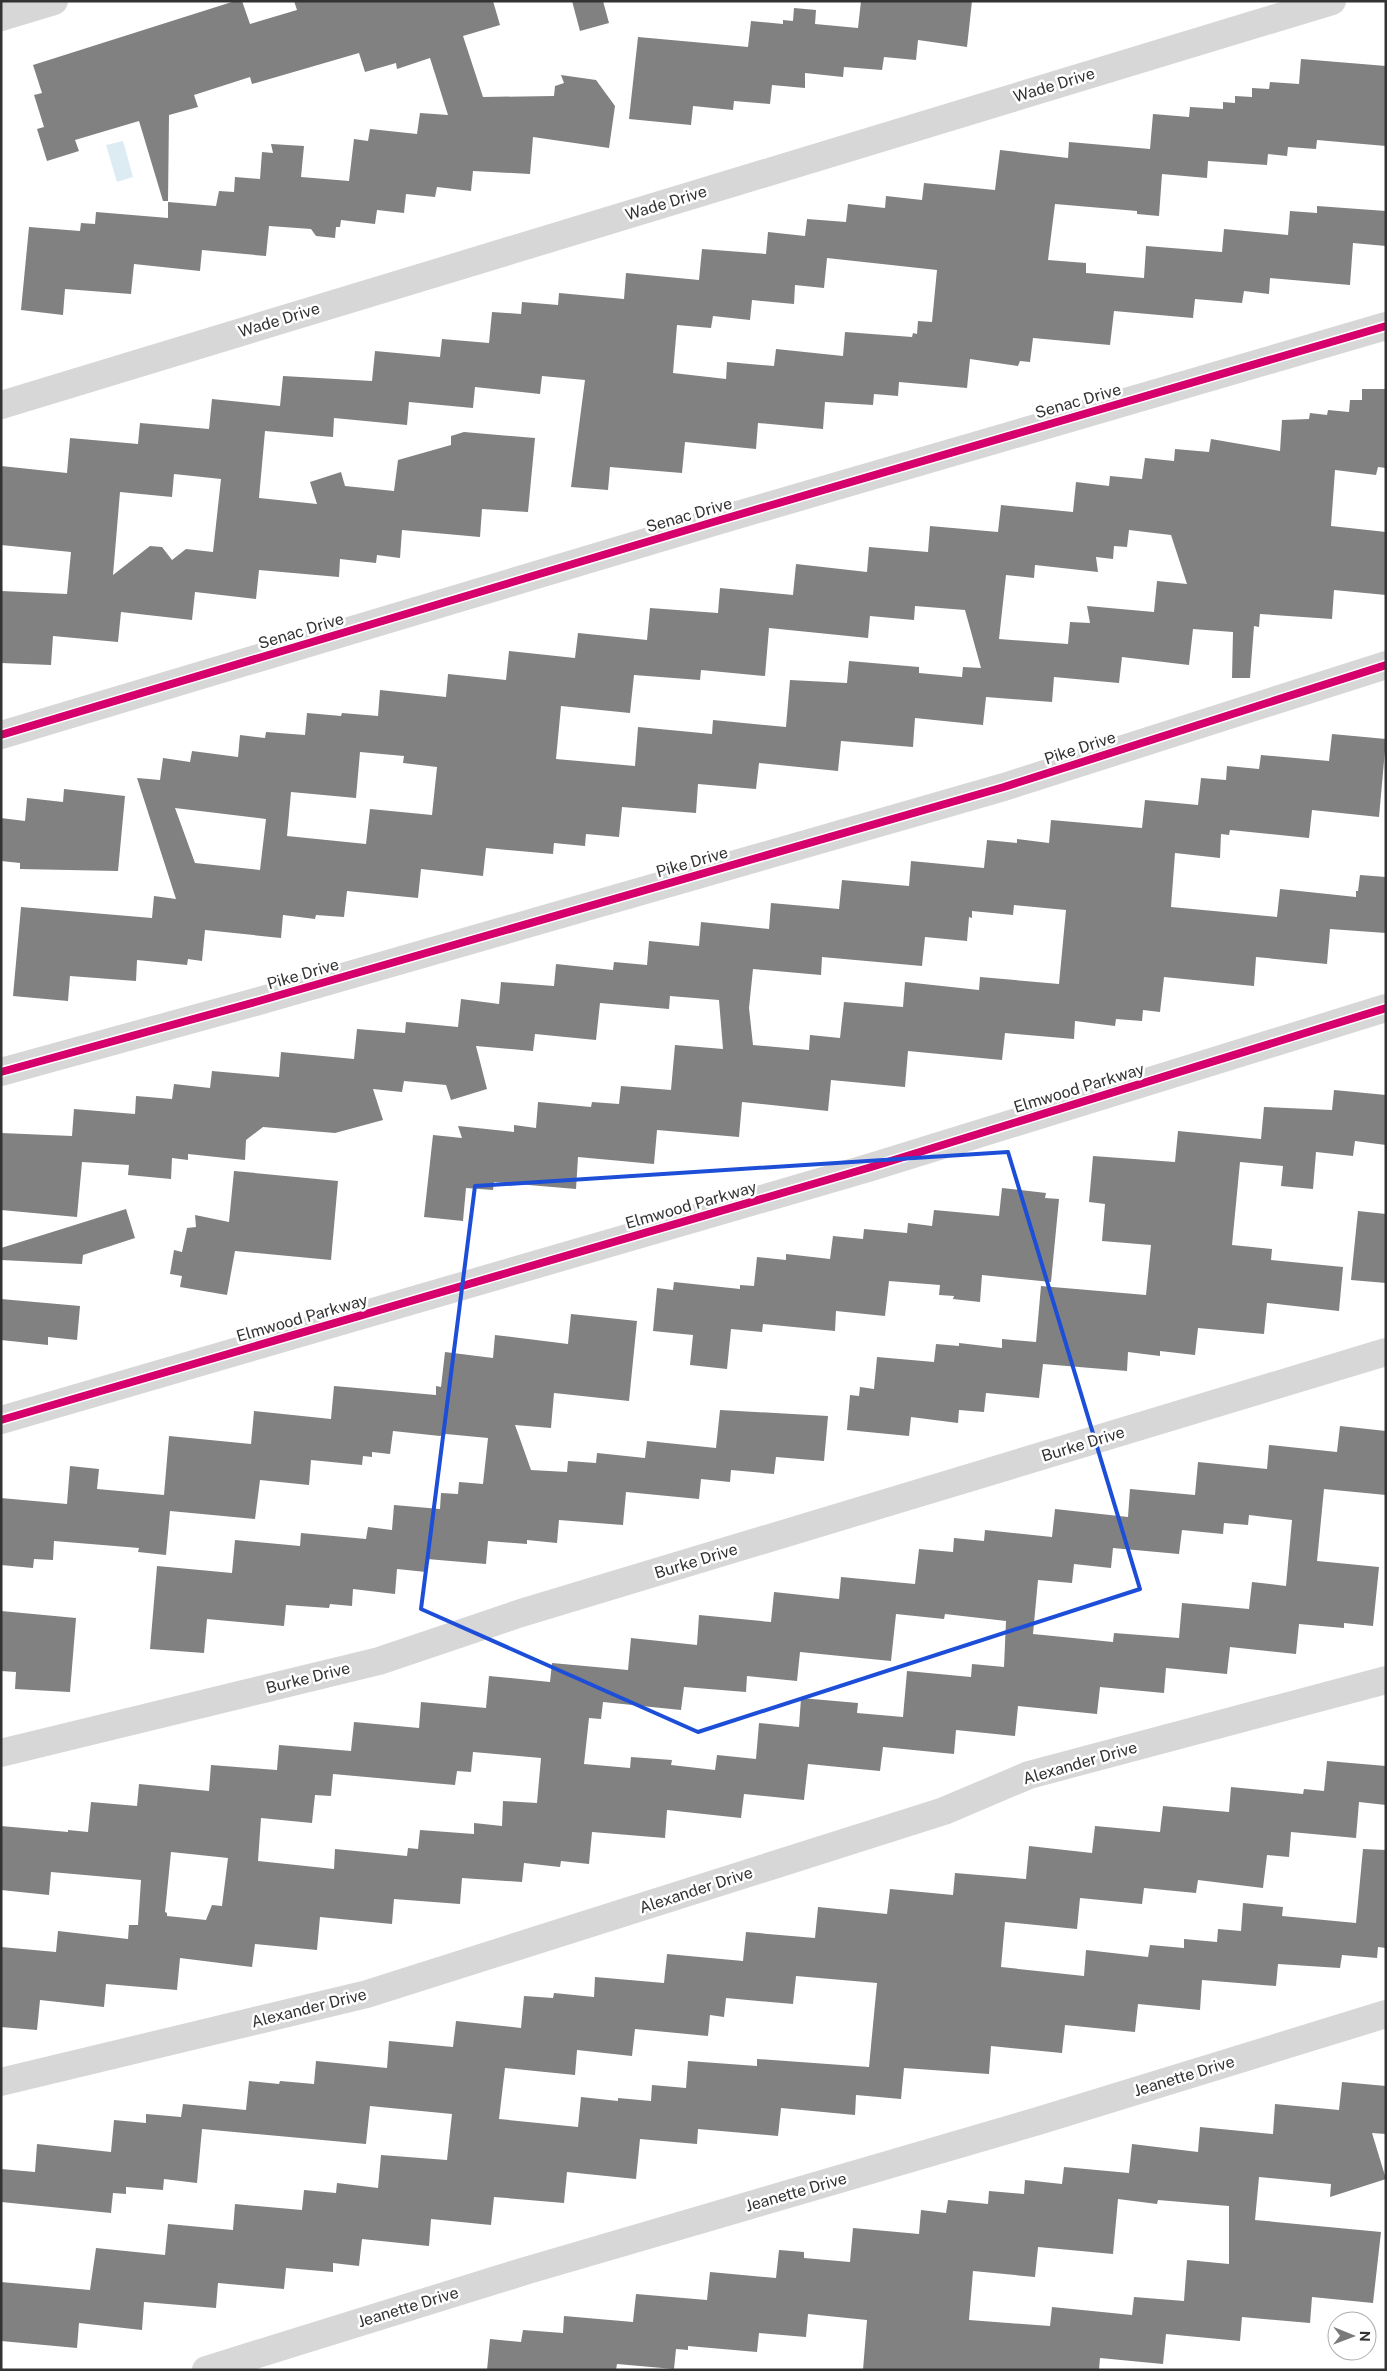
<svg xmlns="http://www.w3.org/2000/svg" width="1387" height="2371" font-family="'Public Sans',sans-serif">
<rect width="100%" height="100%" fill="#fff"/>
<polygon fill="#ddebf3" points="123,141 133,177 117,182 106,145"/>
<g fill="#818181" fill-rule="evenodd">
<polygon points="235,1 242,1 250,24 297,10 294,1 493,1 500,25 463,36 483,97 554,96 555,86 564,83 561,75 596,80 615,106 609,148 533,137 530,174 473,171 471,191 437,187 435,197 406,194 404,213 377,210 375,224 341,220 340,227 336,227 335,238 316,236 311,229 269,226 266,256 202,250 200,271 134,264 131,294 65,289 63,315 21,310 29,227 80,231 81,223 95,224 96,212 168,218 168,202 216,206 219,191 234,192 235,177 260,179 262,152 273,153 271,144 304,146 301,177 349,181 354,139 368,141 370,129 417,134 420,113 448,115 430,58 397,69 396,63 365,72 359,53 252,84 250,77 194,95 198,107 169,115 168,201 163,201 139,121 75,140 79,151 47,161 37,129 44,127 34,95 42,93 33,65"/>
<polygon points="572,1 603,1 609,23 580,31"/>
<polygon points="861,1 972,1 967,47 918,40 916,60 884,57 882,70 844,67 843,77 805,73 805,88 772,85 770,104 734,101 733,110 693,106 691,125 629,119 638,37 748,47 751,21 783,24 783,20 793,21 794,8 816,10 815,24 858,28"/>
<path d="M 1301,59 L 1386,66 L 1386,146 L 1317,140 L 1316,149 L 1288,147 L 1287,156 L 1268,154 L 1267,165 L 1208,161 L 1207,178 L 1162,174 L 1159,216 L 1137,214 L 1137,211 L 1055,204 L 1048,260 L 1086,263 L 1086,273 L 1144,278 L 1146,246 L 1222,252 L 1224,229 L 1288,235 L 1290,211 L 1317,213 L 1317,206 L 1386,211 L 1386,246 L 1353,243 L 1350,285 L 1270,278 L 1269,294 L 1244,291 L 1242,303 L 1195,299 L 1193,318 L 1114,311 L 1110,345 L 1033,338 L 1030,362 L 1020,361 L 1018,366 L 970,359 L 967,388 L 899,382 L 898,396 L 874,394 L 873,405 L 825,402 L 823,429 L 758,423 L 756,449 L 685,442 L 682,473 L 610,467 L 608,490 L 571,487 L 585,380 L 542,376 L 540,394 L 475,387 L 473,408 L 409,402 L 407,425 L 334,418 L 333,437 L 265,431 L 259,498 L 317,504 L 310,482 L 341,472 L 345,486 L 394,491 L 398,460 L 451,445 L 451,436 L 464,432 L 535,438 L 528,512 L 482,509 L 480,537 L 402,530 L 400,558 L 377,555 L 376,563 L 340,559 L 339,577 L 259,570 L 256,599 L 195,592 L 192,620 L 121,612 L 118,642 L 53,636 L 51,665 L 1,663 L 1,591 L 67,594 L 71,552 L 1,545 L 1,466 L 67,473 L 70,438 L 138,444 L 140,423 L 209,429 L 212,399 L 280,406 L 283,376 L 372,381 L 375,351 L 440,357 L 442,339 L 489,343 L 492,312 L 521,314 L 522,302 L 558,305 L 559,293 L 624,299 L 626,273 L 699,280 L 702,249 L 766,254 L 768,232 L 805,236 L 807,219 L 846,222 L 848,204 L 885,208 L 886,196 L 922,200 L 924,183 L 995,190 L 1000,150 L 1068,158 L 1069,142 L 1150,149 L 1153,114 L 1189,117 L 1190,107 L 1223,109 L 1223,102 L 1235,103 L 1235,96 L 1252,97 L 1252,88 L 1269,89 L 1270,82 L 1299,84 ZM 827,258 L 937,270 L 932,322 L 918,321 L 917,334 L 913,333 L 912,337 L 845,332 L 843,356 L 776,349 L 774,366 L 727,362 L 726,379 L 673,373 L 677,325 L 711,328 L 713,316 L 750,320 L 752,300 L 794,304 L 795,285 L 824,288 ZM 174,474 L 221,479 L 213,552 L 186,549 L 172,560 L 162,547 L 150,546 L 113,575 L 120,492 L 172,497 Z"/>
<path d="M 1362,389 L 1386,389 L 1386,468 L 1378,467 L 1376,475 L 1335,470 L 1331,526 L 1386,532 L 1386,595 L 1334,590 L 1332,619 L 1260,614 L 1259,627 L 1254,626 L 1250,678 L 1232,678 L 1233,632 L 1193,629 L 1189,665 L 1122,657 L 1119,683 L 1054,677 L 1052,702 L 986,697 L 983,725 L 915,718 L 913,747 L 841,741 L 838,771 L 759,763 L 756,789 L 698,784 L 696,813 L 622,807 L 619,837 L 586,834 L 585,846 L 554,843 L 553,854 L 486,848 L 483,876 L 421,869 L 418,898 L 347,891 L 344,917 L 316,915 L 315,919 L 283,915 L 281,938 L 205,930 L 202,961 L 188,959 L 187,965 L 137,960 L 136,981 L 70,976 L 68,1001 L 13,996 L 21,907 L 152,918 L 154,896 L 176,899 L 137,778 L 160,780 L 163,758 L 190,762 L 192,751 L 238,757 L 240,735 L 265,738 L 266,732 L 305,735 L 307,713 L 341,716 L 342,713 L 378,716 L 380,690 L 446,697 L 448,674 L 506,680 L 509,651 L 575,658 L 578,633 L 647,640 L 650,608 L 718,613 L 720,588 L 793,595 L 796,564 L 867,572 L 869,547 L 928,552 L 930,526 L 998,532 L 1001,505 L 1073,512 L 1076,482 L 1109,486 L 1110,476 L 1142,479 L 1145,458 L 1174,461 L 1175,449 L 1209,452 L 1211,439 L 1280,451 L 1282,420 L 1309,419 L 1310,413 L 1327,415 L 1328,410 L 1349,412 L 1350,400 L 1362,400 ZM 1129,530 L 1171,535 L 1187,584 L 1157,581 L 1154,612 L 1087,606 L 1090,623 L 1070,622 L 1068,644 L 999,639 L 1006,575 L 1034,578 L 1035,565 L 1098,572 L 1096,557 L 1113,559 L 1114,546 L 1127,547 ZM 915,606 L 965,610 L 981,668 L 963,667 L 962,677 L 919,673 L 919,667 L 849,661 L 847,683 L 790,680 L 786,727 L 713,720 L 712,734 L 638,727 L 635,766 L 556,759 L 561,706 L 630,713 L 634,675 L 700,680 L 701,670 L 765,676 L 769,628 L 868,638 L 870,616 L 914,620 ZM 360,752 L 404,756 L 403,763 L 437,767 L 432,815 L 370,809 L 366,844 L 287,836 L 291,792 L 356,798 ZM 175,808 L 266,819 L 260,870 L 195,863 Z"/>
<path d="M 1332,734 L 1386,739 L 1379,817 L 1312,810 L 1309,838 L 1230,830 L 1229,835 L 1221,834 L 1220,858 L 1175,853 L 1171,907 L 1277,917 L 1280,889 L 1356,897 L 1356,891 L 1358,891 L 1360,875 L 1386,877 L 1386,933 L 1330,929 L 1327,964 L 1256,957 L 1254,986 L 1164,977 L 1160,1012 L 1143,1010 L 1142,1021 L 1116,1019 L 1115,1026 L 1075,1021 L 1074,1039 L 1005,1033 L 1002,1060 L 908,1051 L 905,1087 L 831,1080 L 828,1111 L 742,1102 L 739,1137 L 657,1130 L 654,1164 L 578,1157 L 576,1189 L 494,1182 L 493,1190 L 466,1188 L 463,1221 L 424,1217 L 433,1135 L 462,1138 L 458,1126 L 514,1132 L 514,1125 L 536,1128 L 538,1102 L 591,1107 L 592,1102 L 619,1104 L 621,1086 L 671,1090 L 675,1045 L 723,1049 L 719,1000 L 670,996 L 669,1009 L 600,1003 L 596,1040 L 535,1034 L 533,1051 L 476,1046 L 487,1089 L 451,1100 L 446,1085 L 404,1081 L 402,1092 L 373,1089 L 383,1120 L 335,1133 L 263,1127 L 246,1140 L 245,1160 L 188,1154 L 188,1160 L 172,1158 L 171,1179 L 128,1175 L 129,1165 L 82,1162 L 77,1217 L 1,1210 L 1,1133 L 72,1136 L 74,1109 L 135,1114 L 136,1096 L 172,1099 L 174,1084 L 210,1088 L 212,1071 L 279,1077 L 281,1052 L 354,1059 L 357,1029 L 405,1033 L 406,1022 L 458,1027 L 461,999 L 499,1004 L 501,982 L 554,986 L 556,964 L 613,970 L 614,962 L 647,965 L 649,941 L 699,946 L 701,922 L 769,929 L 771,903 L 839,909 L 842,880 L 909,886 L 911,861 L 984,868 L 987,840 L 1017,843 L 1017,839 L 1049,843 L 1051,820 L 1142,828 L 1145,800 L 1198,805 L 1201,778 L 1226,780 L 1227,766 L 1259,769 L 1261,755 L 1329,761 ZM 1014,905 L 1066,910 L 1059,984 L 980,977 L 979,990 L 905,982 L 903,1007 L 844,1002 L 840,1038 L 810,1035 L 809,1050 L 753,1045 L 749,1008 L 753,969 L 821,975 L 822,957 L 922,966 L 925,937 L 967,941 L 969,917 L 972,918 L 972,911 L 1013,915 Z"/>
<polygon points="64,789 125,796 118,871 20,869 20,863 1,861 1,818 25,821 27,798 63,802"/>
<polygon points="1334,1090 1386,1095 1386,1145 1355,1141 1353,1156 1316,1152 1313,1189 1281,1186 1283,1166 1240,1162 1232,1245 1272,1249 1271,1260 1343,1267 1339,1311 1267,1303 1264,1334 1198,1328 1195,1355 1160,1351 1160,1356 1128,1352 1127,1371 1043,1364 1039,1398 986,1393 984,1412 959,1410 958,1423 911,1417 909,1436 847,1430 850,1395 859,1396 860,1387 874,1389 877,1357 934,1362 936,1344 959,1346 959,1343 1002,1348 1002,1339 1036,1342 1041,1286 1146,1295 1151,1245 1102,1241 1105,1204 1089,1202 1093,1156 1175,1162 1178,1131 1261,1139 1264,1107 1332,1110"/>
<polygon points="234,1171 338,1181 331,1260 235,1251 227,1295 180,1287 182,1276 170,1274 174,1250 182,1252 187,1228 196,1227 195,1215 229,1222"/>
<polygon points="1002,1188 1046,1193 1045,1198 1059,1199 1051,1282 982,1275 980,1302 953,1299 954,1296 939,1295 940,1285 889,1281 885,1316 836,1311 835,1331 763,1324 762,1332 731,1329 727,1369 690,1365 693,1335 653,1331 657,1288 673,1290 674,1282 740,1289 740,1285 754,1286 757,1257 786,1260 786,1254 830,1259 833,1236 863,1239 864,1229 907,1233 908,1223 932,1226 934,1210 999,1216"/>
<polygon points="126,1209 135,1238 83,1255 82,1264 1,1260 1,1248"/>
<polygon points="1358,1211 1386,1214 1386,1283 1351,1280"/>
<polygon points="1,1299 80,1306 77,1340 48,1337 48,1345 1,1340"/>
<polygon points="571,1314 637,1321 629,1401 554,1393 551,1428 515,1425 531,1470 567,1472 568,1461 596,1463 597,1453 645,1458 647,1441 716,1448 720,1410 828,1416 824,1461 776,1457 774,1474 731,1470 730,1482 701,1479 699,1499 626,1492 623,1525 559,1520 557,1543 527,1540 527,1544 488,1541 486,1564 427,1559 426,1572 397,1569 395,1594 353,1589 352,1606 330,1604 329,1608 286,1605 284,1626 207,1619 204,1653 150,1649 157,1566 232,1573 235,1540 300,1546 301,1533 366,1539 368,1527 392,1530 394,1505 440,1509 441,1493 458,1494 459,1482 483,1484 488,1438 446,1434 440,1436 393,1431 390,1454 372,1452 372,1457 363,1456 362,1465 311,1460 309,1485 260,1480 255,1519 170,1511 166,1555 138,1552 139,1548 54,1541 53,1560 34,1559 33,1568 1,1565 1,1498 67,1504 70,1466 99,1469 97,1489 164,1495 169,1436 251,1444 254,1411 331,1419 334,1386 436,1395 436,1386 441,1387 445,1352 493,1358 495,1335 568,1344"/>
<path d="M 1340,1426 L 1386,1431 L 1386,1495 L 1324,1489 L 1318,1551 L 1317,1561 L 1379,1567 L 1373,1626 L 1344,1623 L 1344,1628 L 1299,1624 L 1296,1654 L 1230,1647 L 1227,1674 L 1166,1668 L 1164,1693 L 1100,1687 L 1097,1714 L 1018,1706 L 1015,1736 L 956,1730 L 954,1754 L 883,1747 L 880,1771 L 808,1764 L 804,1800 L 744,1794 L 741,1818 L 667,1810 L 665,1838 L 592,1832 L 589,1864 L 561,1861 L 560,1867 L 524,1863 L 522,1882 L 462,1878 L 460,1904 L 394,1899 L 392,1924 L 320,1917 L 317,1950 L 255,1944 L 252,1967 L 180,1958 L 177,1990 L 106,1984 L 104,2007 L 40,2000 L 37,2030 L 1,2027 L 1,1947 L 56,1952 L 58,1931 L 128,1939 L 129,1925 L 138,1925 L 141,1880 L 51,1872 L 49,1895 L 1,1890 L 1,1826 L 68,1832 L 68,1830 L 88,1832 L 91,1802 L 137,1806 L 139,1784 L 209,1791 L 211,1765 L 277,1770 L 279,1745 L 351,1751 L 354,1722 L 419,1728 L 421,1702 L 486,1708 L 489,1676 L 550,1682 L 552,1663 L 628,1670 L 631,1638 L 697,1645 L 699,1615 L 771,1622 L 774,1592 L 839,1599 L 841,1577 L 915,1584 L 919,1549 L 953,1552 L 954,1538 L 984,1541 L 985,1530 L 1052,1537 L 1055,1509 L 1128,1517 L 1130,1489 L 1195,1495 L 1198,1462 L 1267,1469 L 1269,1445 L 1337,1452 ZM 1249,1515 L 1292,1520 L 1286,1586 L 1252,1582 L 1249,1609 L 1182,1603 L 1179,1638 L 1114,1633 L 1113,1642 L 1033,1634 L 1038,1580 L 1072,1583 L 1074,1564 L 1111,1568 L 1113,1548 L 1179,1554 L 1182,1530 L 1223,1534 L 1224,1523 L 1248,1525 ZM 896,1614 L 944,1619 L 945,1614 L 1006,1621 L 1004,1667 L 972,1664 L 971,1677 L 907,1671 L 903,1717 L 857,1713 L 858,1703 L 801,1698 L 799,1727 L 759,1723 L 756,1759 L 717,1755 L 715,1770 L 671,1765 L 672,1760 L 631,1757 L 630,1768 L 584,1764 L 589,1718 L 601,1719 L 603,1702 L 681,1710 L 684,1687 L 746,1692 L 747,1676 L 797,1681 L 800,1652 L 891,1661 ZM 473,1752 L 541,1758 L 537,1803 L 503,1801 L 502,1826 L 474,1823 L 474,1834 L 420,1830 L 418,1849 L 408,1848 L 407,1856 L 335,1849 L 334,1869 L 258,1861 L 261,1818 L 312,1823 L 315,1795 L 331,1796 L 333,1774 L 455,1785 L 457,1771 L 471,1772 ZM 171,1852 L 228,1858 L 222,1906 L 212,1905 L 206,1920 L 167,1916 L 167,1913 L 165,1912 Z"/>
<polygon points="1,1611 76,1618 70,1692 15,1689 16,1672 1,1671"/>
<path d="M 1327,1761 L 1386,1766 L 1386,1805 L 1359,1802 L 1356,1838 L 1291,1832 L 1289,1857 L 1267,1855 L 1263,1888 L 1198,1880 L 1196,1893 L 1144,1888 L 1142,1904 L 1080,1898 L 1077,1929 L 1005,1922 L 1001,1967 L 1084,1976 L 1086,1950 L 1148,1957 L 1150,1945 L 1184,1948 L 1184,1939 L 1217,1942 L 1218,1929 L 1241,1931 L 1243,1903 L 1283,1907 L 1282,1916 L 1356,1923 L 1363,1849 L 1386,1850 L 1386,1948 L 1378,1947 L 1377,1958 L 1342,1955 L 1340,1968 L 1278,1964 L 1276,1986 L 1202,1980 L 1200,2010 L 1138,2004 L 1135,2032 L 1065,2025 L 1062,2053 L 991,2046 L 989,2074 L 904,2068 L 901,2099 L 856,2095 L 855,2115 L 781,2108 L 778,2136 L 698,2129 L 697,2144 L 640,2139 L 636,2179 L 567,2172 L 564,2203 L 494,2197 L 491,2225 L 431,2219 L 429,2246 L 362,2239 L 359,2266 L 333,2263 L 333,2272 L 286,2268 L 284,2289 L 218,2283 L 216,2308 L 144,2302 L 142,2330 L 79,2323 L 77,2348 L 1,2341 L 1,2282 L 90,2290 L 96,2248 L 165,2255 L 168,2224 L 233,2230 L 235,2204 L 302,2210 L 304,2190 L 336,2193 L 337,2183 L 378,2188 L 381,2155 L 447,2160 L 452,2114 L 370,2106 L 366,2144 L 202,2129 L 197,2183 L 164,2179 L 163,2190 L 126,2187 L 126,2194 L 113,2193 L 111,2213 L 1,2202 L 1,2169 L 35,2172 L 37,2144 L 111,2152 L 114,2120 L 146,2123 L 146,2114 L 181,2117 L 183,2104 L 246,2110 L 249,2081 L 279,2084 L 280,2081 L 314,2084 L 316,2061 L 387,2068 L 389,2041 L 453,2047 L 456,2021 L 521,2028 L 524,1996 L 553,1998 L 554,1993 L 594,1997 L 595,1977 L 664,1983 L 667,1954 L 743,1961 L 746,1932 L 815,1938 L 818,1907 L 887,1914 L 890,1889 L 953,1895 L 955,1873 L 1026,1879 L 1029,1846 L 1092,1853 L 1095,1826 L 1160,1832 L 1163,1806 L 1229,1812 L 1231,1787 L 1303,1794 L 1304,1789 L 1324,1791 ZM 796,1976 L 877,1983 L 869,2067 L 757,2059 L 757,2066 L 688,2061 L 686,2088 L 652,2085 L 651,2101 L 618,2098 L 618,2101 L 581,2097 L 578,2127 L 499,2119 L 505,2068 L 575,2075 L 577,2050 L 632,2056 L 635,2029 L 708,2036 L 710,2015 L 724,2017 L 726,1998 L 793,2004 Z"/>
<path d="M 1342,2082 L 1386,2086 L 1386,2134 L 1372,2133 L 1386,2179 L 1330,2197 L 1331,2184 L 1259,2177 L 1255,2220 L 1381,2232 L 1373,2303 L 1312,2297 L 1310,2323 L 1242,2317 L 1240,2341 L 1166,2334 L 1163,2364 L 1100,2358 L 1099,2370 L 863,2370 L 867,2320 L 808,2314 L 806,2337 L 759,2333 L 757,2352 L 688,2346 L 688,2350 L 676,2349 L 674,2369 L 617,2364 L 616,2370 L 487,2370 L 490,2339 L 521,2342 L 523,2330 L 563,2333 L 564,2316 L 633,2322 L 636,2294 L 707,2300 L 710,2272 L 776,2278 L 779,2250 L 804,2252 L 804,2258 L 850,2262 L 853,2228 L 919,2234 L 921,2210 L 946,2213 L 948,2200 L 988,2204 L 989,2191 L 1024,2194 L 1025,2180 L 1062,2184 L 1064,2167 L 1129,2173 L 1132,2144 L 1198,2152 L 1200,2127 L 1273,2134 L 1275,2104 L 1339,2110 ZM 1118,2199 L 1157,2204 L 1158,2200 L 1229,2206 L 1229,2264 L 1187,2260 L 1184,2301 L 1134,2297 L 1132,2315 L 1052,2307 L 1050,2326 L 969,2320 L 973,2271 L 1035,2277 L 1038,2247 L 1113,2254 Z"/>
</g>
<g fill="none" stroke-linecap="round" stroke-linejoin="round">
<g stroke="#d7d7d7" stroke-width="28">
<polyline points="1,17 54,1"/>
<polyline points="1,405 1332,1"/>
<polyline points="1,735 710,523 1386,326"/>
<polyline points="1,1072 259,1001 1004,787 1386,665"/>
<polyline points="1,1420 868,1168 1386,1008"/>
<polyline points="1,1753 379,1661 521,1613 1386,1352"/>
<polyline points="1,2082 367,1994 944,1811 1029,1775 1386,1680"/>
<polyline points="206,2370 525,2271 1038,2121 1386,2014"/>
</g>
<defs>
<g id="cycleway">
<polyline points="1,735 710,523 1386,326"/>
<polyline points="1,1072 259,1001 1004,787 1386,665"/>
<polyline points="1,1420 868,1168 1386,1008"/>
</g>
</defs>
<use href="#cycleway" stroke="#fff" stroke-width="11"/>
<use href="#cycleway" stroke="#d6006c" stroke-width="8"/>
</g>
<path fill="none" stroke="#1d4ed8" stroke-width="4" stroke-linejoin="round" d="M 1008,1152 L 1140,1589 L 698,1732 L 421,1609 L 475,1186 Z"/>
<g text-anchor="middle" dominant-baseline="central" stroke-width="5" stroke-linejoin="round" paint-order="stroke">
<g font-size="16" fill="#333" stroke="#fff">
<text transform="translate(1054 85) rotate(-17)">Wade Drive</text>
<text transform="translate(666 203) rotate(-17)">Wade Drive</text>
<text transform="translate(279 320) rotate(-17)">Wade Drive</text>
<text transform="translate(1078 401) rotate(-16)">Senac Drive</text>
<text transform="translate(689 515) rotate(-16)">Senac Drive</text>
<text transform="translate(301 631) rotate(-17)">Senac Drive</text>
<text transform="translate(1080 748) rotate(-18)">Pike Drive</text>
<text transform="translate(692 862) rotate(-16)">Pike Drive</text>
<text transform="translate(303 974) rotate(-16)">Pike Drive</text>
<text transform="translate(1079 1088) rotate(-17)">Elmwood Parkway</text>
<text transform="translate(691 1205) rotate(-16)">Elmwood Parkway</text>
<text transform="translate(302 1318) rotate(-16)">Elmwood Parkway</text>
<text transform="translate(1083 1444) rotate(-17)">Burke Drive</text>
<text transform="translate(696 1561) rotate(-17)">Burke Drive</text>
<text transform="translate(308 1678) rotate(-14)">Burke Drive</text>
<text transform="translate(1080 1763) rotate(-16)">Alexander Drive</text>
<text transform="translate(696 1890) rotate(-18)">Alexander Drive</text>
<text transform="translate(309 2008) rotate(-14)">Alexander Drive</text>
<text transform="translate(1184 2076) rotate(-17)">Jeanette Drive</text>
<text transform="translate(796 2192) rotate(-16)">Jeanette Drive</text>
<text transform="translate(408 2307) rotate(-17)">Jeanette Drive</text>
</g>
</g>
<rect width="1387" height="2371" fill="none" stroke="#333333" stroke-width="5"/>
<g transform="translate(1352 2336) rotate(91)"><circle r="24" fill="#ffffff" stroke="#adadad"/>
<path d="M0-4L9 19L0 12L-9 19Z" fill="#7a7a7a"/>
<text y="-8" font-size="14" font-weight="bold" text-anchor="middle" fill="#333333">N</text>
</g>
</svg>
